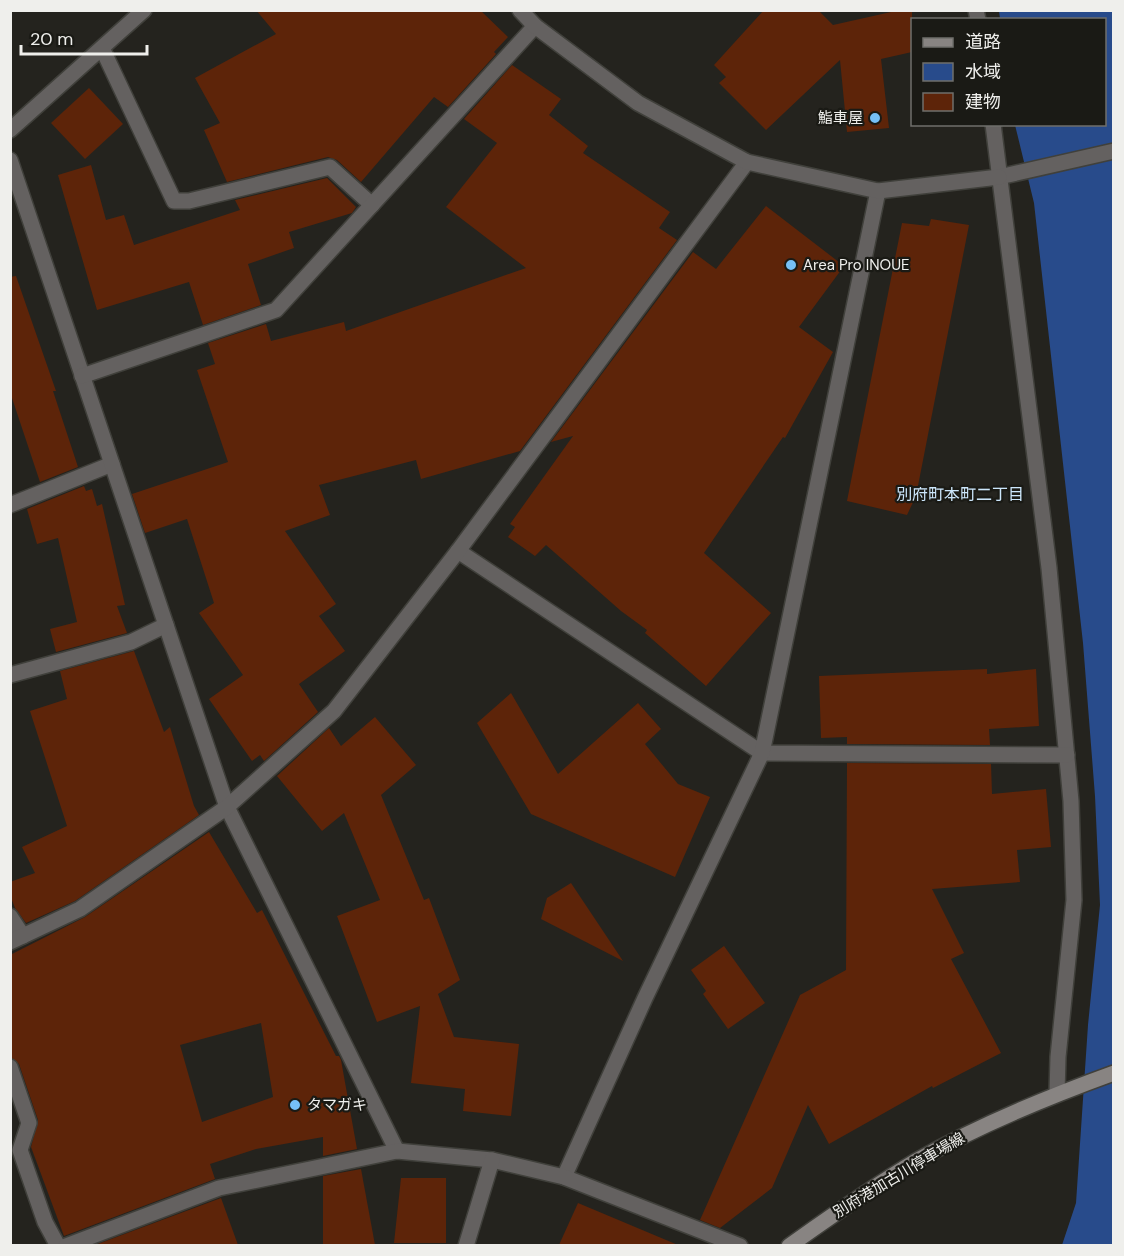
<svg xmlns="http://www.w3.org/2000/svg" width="1124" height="1256" font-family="'DM Sans','Noto Sans JP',sans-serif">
<rect width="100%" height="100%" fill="#24231e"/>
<polygon fill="#284b8b" points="999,11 1113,11 1113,1245 1062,1245 1076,1203 1088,1025 1100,905 1095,796 1083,643 1034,203 1015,125 1104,124 1104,20 1000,19"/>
<g fill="#5d2409" fill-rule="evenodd">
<polygon points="256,10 480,10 508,37 494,52 496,54 448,107 434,97 361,182 337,160 328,157 227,182 204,130 220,123 195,78 276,34"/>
<polygon points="764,10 818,10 833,25 900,10 912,10 912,52 881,59 889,128 847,132 840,60 766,130 719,83 726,77 714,65"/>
<polygon points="512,65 561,99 549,115 588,146 583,153 670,212 659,228 677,240 520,451 421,479 416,460 319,485 330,515 285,531 336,604 319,616 345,651 299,684 318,712 264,761 260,755 252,761 209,699 243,675 199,613 214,603 187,519 145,533 132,494 228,462 197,370 215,364 208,343 266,324 271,341 344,322 346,331 526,268 446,207 497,143 464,119"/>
<polygon points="89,88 123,124 85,159 51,123"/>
<polygon points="91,165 106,220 124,215 134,245 240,210 235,200 327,178 356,207 352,213 289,232 294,248 248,264 261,305 203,325 189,282 97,310 58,175"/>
<polygon points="766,206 844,266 799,327 833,352 785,438 783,437 704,553 771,613 706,686 645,633 647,630 621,611 546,545 535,556 508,537 515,527 510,524 573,436 551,442 693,252 716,269"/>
<polygon points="931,219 969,225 916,496 907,515 847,501 902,223 929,226"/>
<polygon points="16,276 56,391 53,391 78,467 40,482 10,392 10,277"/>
<polygon points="84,486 86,491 92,489 97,506 102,504 125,605 117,606 127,633 56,652 50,629 77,622 58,538 37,544 27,509"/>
<polygon points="134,651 164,732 170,727 194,806 199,815 75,901 26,923 15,908 10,895 10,882 35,873 22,847 67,826 30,711 67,699 60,671"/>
<polygon points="987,669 987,674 1036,669 1039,726 989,729 990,745 847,744 847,737 821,738 819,676"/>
<polygon points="511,693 558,774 638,703 661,729 645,744 678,784 710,797 675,877 531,814 477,723"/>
<polygon points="375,717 416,765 381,795 424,900 429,898 460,980 438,994 454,1037 519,1044 511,1116 463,1111 465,1089 411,1083 420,1006 377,1022 337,916 380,900 344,813 322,831 277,776 329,728 341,746"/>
<polygon points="847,763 991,764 992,794 1046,789 1051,847 1017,850 1020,882 932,889 964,953 951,959 1001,1053 933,1088 932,1086 829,1144 808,1105 772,1188 720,1228 700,1220 800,995 846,970"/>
<path d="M 209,832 L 257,913 L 262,910 L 336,1056 L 339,1056 L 341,1060 L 357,1149 L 323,1156 L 323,1137 L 256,1149 L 210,1164 L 215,1179 L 64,1236 L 31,1147 L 38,1120 L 19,1064 L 10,1057 L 10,955 L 85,917 ZM 261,1023 L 273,1097 L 202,1122 L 180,1045 Z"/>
<polygon points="571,883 623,961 541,919 547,898"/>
<polygon points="724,946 765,1003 728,1029 703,994 706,991 691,970"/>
<polygon points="361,1169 375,1245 323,1245 323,1176"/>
<polygon points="401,1178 446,1178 446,1243 394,1243"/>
<polygon points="221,1198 238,1245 95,1245"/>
<polygon points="578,1203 678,1245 559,1245"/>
</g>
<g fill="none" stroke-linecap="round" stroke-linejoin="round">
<defs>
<g id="service">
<polyline points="102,48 174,201 189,201 330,167 372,205"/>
<polyline points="10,505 112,464"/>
<polyline points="10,675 131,642 166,625"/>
<polyline points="10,916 23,936"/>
<polyline points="10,1067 29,1123 20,1150 45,1222 58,1246"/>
</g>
<g id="minor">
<polyline points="976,10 978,20"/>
<polyline points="993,124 1049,568 1071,801 1074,900 1058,1057 1057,1093"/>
<polyline points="10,130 144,10"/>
<polyline points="10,160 227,807 397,1151"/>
<polyline points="999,177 1114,151"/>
<polyline points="82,376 276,310 535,26"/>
<polyline points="458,551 762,753 1067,755"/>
<polyline points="10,942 80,909 227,807 334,711 458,551 747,162"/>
<polyline points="564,1177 645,998 762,753 878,191"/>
<polyline points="66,1246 219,1188 397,1151 492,1160 564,1177 740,1246"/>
<polyline points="466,1246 492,1160"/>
</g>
<polyline id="tertiary" points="520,10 535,26 638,103 747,162 878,191 999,177"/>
<path id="secondary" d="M 789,1246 C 830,1217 872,1187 916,1161 C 979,1125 1045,1098 1114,1073"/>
</defs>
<use href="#service" stroke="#40403b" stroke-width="18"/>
<use href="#minor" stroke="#40403b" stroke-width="18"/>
<use href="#tertiary" stroke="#40403b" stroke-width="18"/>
<use href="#secondary" stroke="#40403b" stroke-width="18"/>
<use href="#service" stroke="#646160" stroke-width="15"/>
<use href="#minor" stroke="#646160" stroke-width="15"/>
<use href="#tertiary" stroke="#646160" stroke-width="15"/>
<use href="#secondary" stroke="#888482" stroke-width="15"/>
</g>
<g fill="#76c0f7" stroke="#1a1a15" stroke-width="2">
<circle cx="875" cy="118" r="6"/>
<circle cx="791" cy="265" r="6"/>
<circle cx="295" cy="1105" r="6"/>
</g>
<g text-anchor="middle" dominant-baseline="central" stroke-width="4.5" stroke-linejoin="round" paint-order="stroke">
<g font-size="15" fill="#efefec" stroke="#1a1a15" text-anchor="start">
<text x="863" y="118" text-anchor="end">鮨車屋</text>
<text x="803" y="265">Area Pro INOUE</text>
<text x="307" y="1105">タマガキ</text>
</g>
<g font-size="15" fill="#efefec" stroke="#1a1a15">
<text transform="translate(899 1175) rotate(-31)">別府港加古川停車場線</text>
</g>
<g font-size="16" fill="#cce6fb" stroke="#1a1a15">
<text x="960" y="494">別府町本町二丁目</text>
</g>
</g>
<rect width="1124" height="1256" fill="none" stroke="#efefec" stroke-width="24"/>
<rect x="911" y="18" width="195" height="108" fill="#1a1a15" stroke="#6f6f6b" stroke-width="1.5"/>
<rect x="923" y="38" width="30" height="9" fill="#888482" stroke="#6f6f6b" stroke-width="1.5"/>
<text x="965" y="48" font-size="18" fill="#efefec">道路</text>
<rect x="923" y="63" width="30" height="18" fill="#284b8b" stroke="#6f6f6b" stroke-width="1.5"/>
<text x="965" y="78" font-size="18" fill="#efefec">水域</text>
<rect x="923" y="93" width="30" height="18" fill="#5d2409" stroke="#6f6f6b" stroke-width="1.5"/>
<text x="965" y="108" font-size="18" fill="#efefec">建物</text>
<path d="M21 45v9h126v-9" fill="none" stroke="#efefec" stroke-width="3"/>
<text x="30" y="45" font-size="18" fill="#efefec" stroke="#1a1a15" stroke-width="4.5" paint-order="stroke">20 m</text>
</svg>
